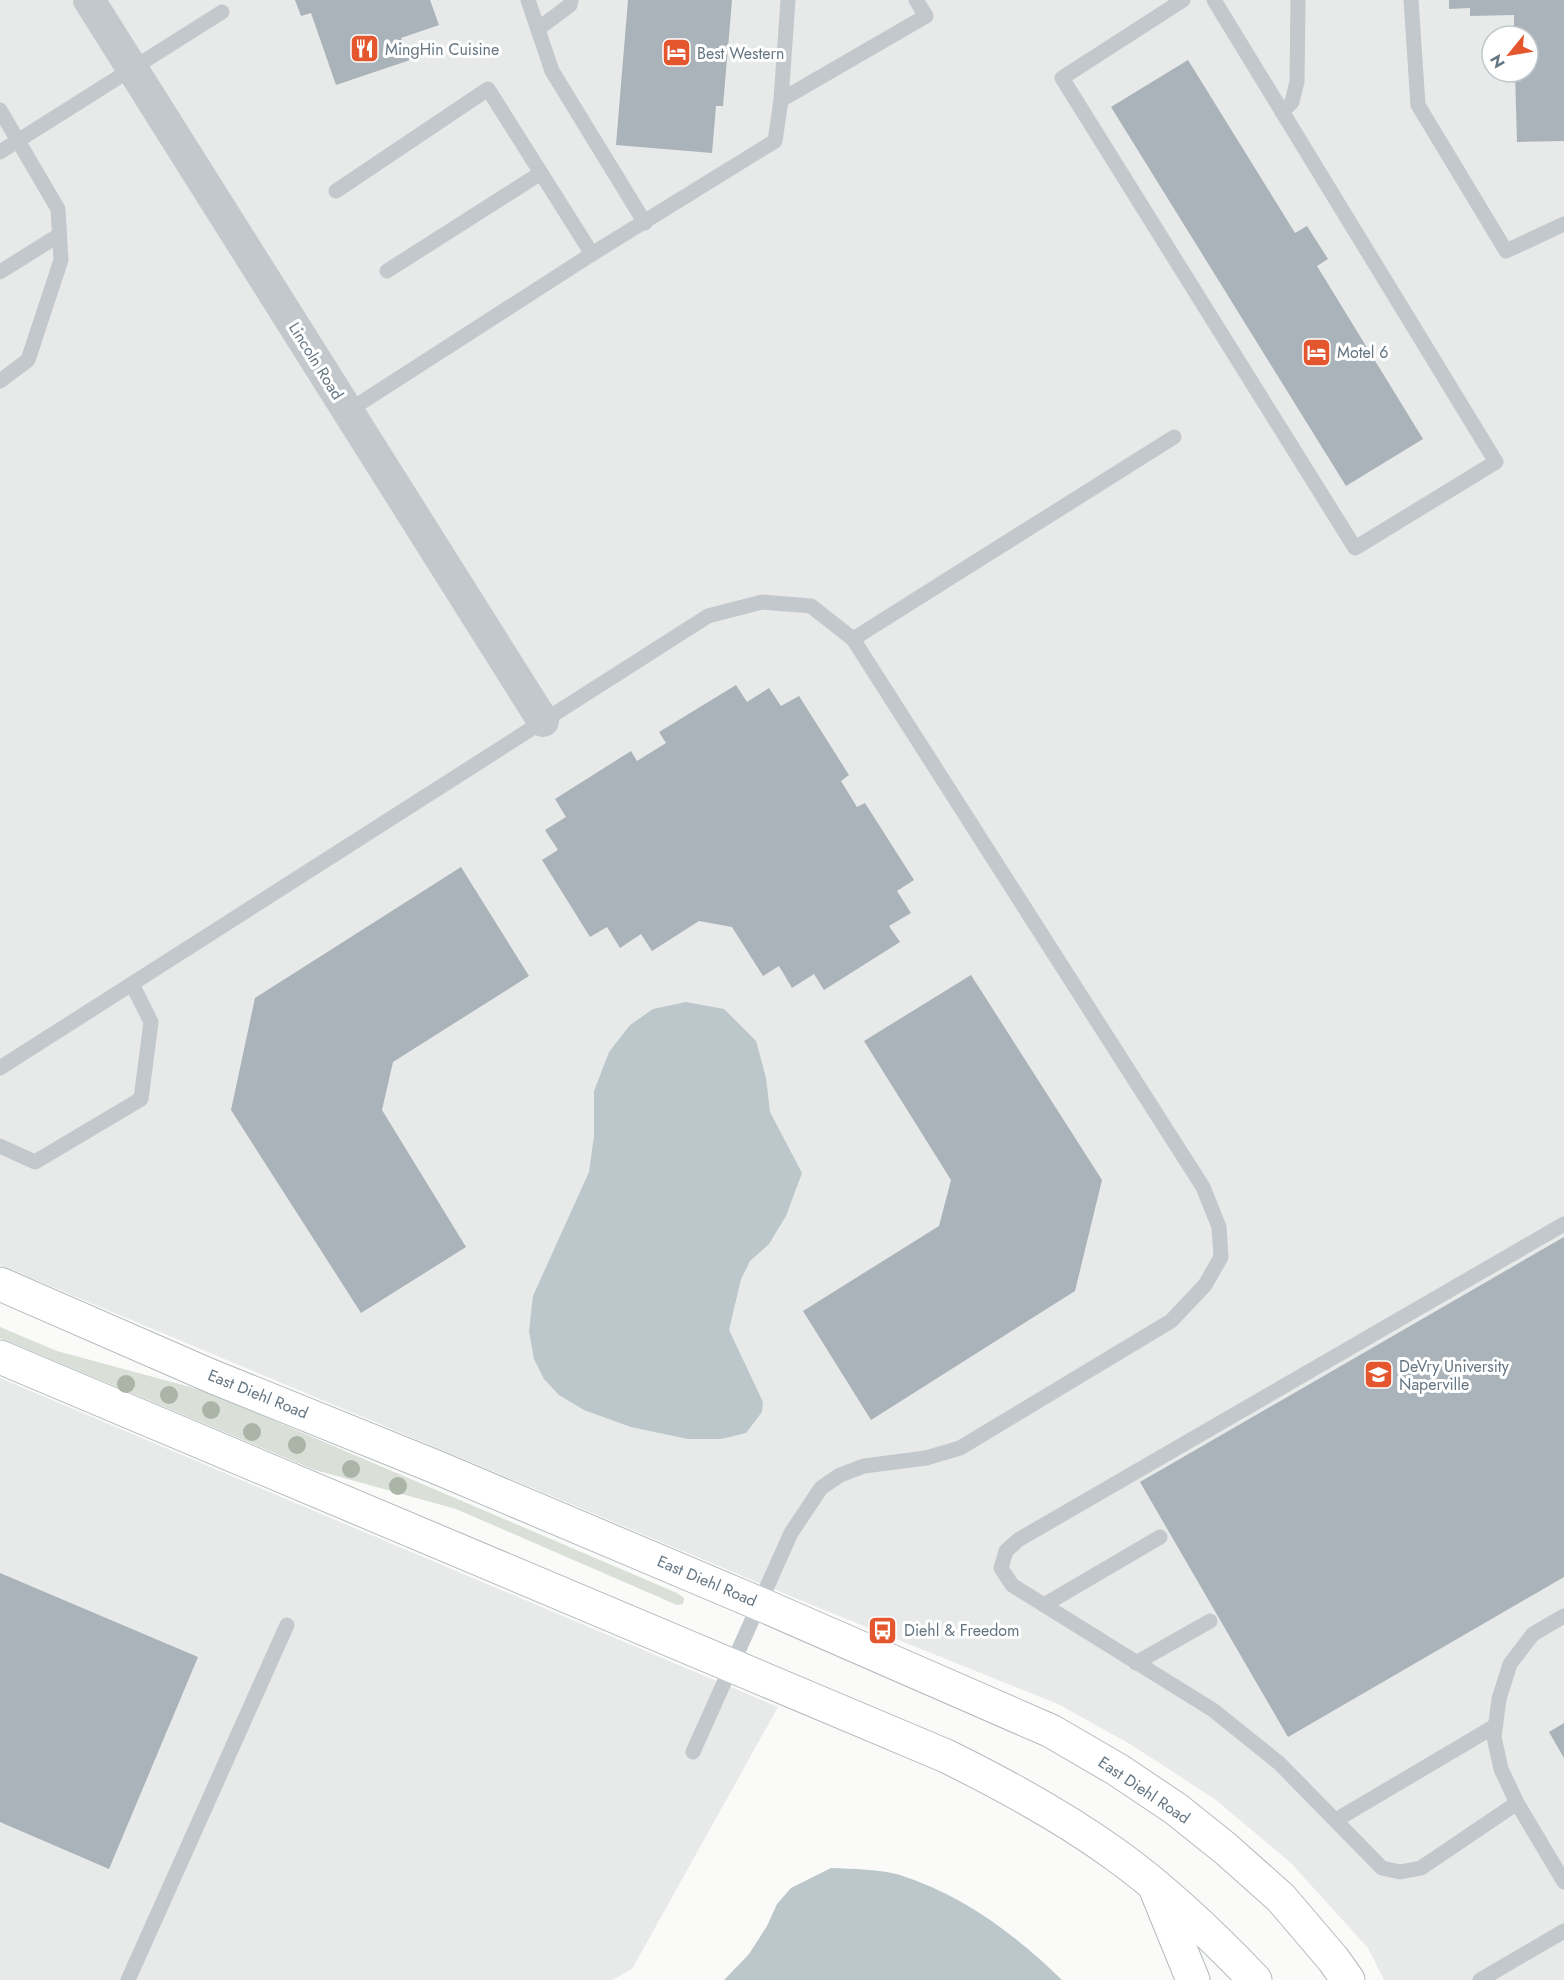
<svg xmlns="http://www.w3.org/2000/svg" width="1564" height="1980" font-family="Jost,sans-serif">
<rect width="100%" height="100%" fill="#fafaf8"/>
<g fill="#e8e9e9" fill-rule="evenodd">
<path d="M 0,0 L 1564,0 L 1564,1980 L 1384,1980 L 1368,1948 L 1290,1862 L 1216,1800 L 1130,1744 L 1058,1704 L 819,1608 L 0,1265 ZM 1492,36 L 1528,36 L 1528,72 L 1492,72 Z"/>
<polygon points="0,1378 778,1707 632,1969 612,1980 0,1980"/>
</g>
<polygon fill="#dadfd7" points="0,1327 57,1351 205,1391 677,1593 684,1598 683,1604 677,1605 456,1509 315,1470 0,1338"/>
<g fill="#bbc7cb">
<polygon points="686,1002 724,1009 756,1041 766,1078 770,1112 802,1173 786,1216 769,1244 750,1261 741,1279 729,1330 763,1402 762,1412 746,1433 721,1439 688,1439 631,1427 584,1410 559,1395 544,1379 534,1359 529,1331 533,1296 589,1172 594,1136 594,1091 609,1052 630,1025 653,1009"/>
<path d="M 831,1868 C 853,1869 879,1869 900,1875 C 963,1895 1016,1935 1062,1980 L 724,1980 L 749,1954 L 767,1926 L 777,1904 L 791,1888 Z"/>
</g>
<g fill="#aab3b9">
<polygon points="295,0 430,0 439,25 401,38 410,60 336,85 311,13 301,16"/>
<polygon points="628,0 732,0 723,106 716,106 712,153 616,145"/>
<polygon points="1449,0 1564,0 1564,141 1517,142 1515,72 1528,72 1528,36 1514,36 1514,15 1470,16 1470,8 1449,9"/>
<polygon points="1188,60 1295,233 1307,226 1328,259 1317,266 1423,439 1346,486 1111,107"/>
<polygon points="736,685 747,702 769,688 781,706 799,696 849,775 841,781 857,807 865,803 914,880 897,891 911,913 889,926 900,942 824,990 814,974 792,988 779,966 763,976 732,927 699,921 652,951 641,934 620,948 607,927 590,937 542,860 558,850 545,830 566,817 555,799 631,751 637,761 666,743 659,732"/>
<polygon points="461,867 529,976 393,1062 382,1110 466,1247 361,1313 231,1110 255,998"/>
<polygon points="971,975 1102,1180 1075,1291 871,1420 803,1311 939,1226 951,1180 864,1041"/>
<polygon points="1564,1237 1564,1577 1288,1737 1140,1482"/>
<polygon points="0,1573 198,1657 109,1869 0,1822"/>
<polygon points="1564,1723 1564,1758 1549,1732"/>
</g>
<g fill="none" stroke-linecap="round" stroke-linejoin="round">
<defs>
<g id="secondary">
<polyline points="0,1284 211,1376 436,1467 760,1604 1051,1731 1118,1770 1176,1809 1226,1849 1281,1898 1333,1959 1348,1980"/>
<path d="M 0,1357 L 946,1756 C 1005,1785 1062,1816 1116,1855 C 1166,1891 1212,1935 1255,1980"/>
<polyline points="1157,1892 1193,1980"/>
</g>
</defs>
<use href="#secondary" stroke="#b3babf" stroke-width="35"/>
<g stroke="#c3c8cc" stroke-width="15">
<polyline points="528,0 552,71 645,223"/>
<polyline points="1183,0 1062,78 1355,548 1496,462 1214,0"/>
<polyline points="1411,0 1418,105 1506,251 1564,224"/>
<polyline points="538,29 570,5 571,0"/>
<polyline points="781,100 926,16 916,0"/>
<polyline points="0,110 58,209 61,260 28,360 0,381"/>
<polyline points="1282,112 1292,102 1297,82 1298,0"/>
<polyline points="0,152 222,12"/>
<polyline points="336,191 488,89 592,254 348,411"/>
<polyline points="592,254 775,141 781,100 788,0"/>
<polyline points="387,271 541,173"/>
<polyline points="0,272 59,235"/>
<polyline points="853,639 1174,437"/>
<polyline points="0,1068 708,616 762,602 811,606 853,639 1203,1187 1219,1227 1221,1257 1205,1285 1171,1321 960,1448 926,1458 864,1466 840,1475 821,1488 791,1533 693,1752"/>
<polyline points="0,1146 35,1162 141,1099 151,1022 132,984"/>
<polyline points="1044,1605 1160,1537"/>
<polyline points="1564,1616 1533,1634 1510,1664 1499,1699 1494,1737 1501,1769 1517,1803 1564,1882"/>
<polyline points="1136,1663 1210,1621"/>
<polyline points="1517,1803 1421,1868 1400,1872 1382,1868 1279,1763 1213,1710 1012,1585 1001,1568 1006,1551 1018,1540 1564,1224"/>
<polyline points="1336,1820 1495,1726"/>
<polyline points="128,1980 287,1625"/>
<polyline points="1480,1980 1564,1931"/>
</g>
<polyline stroke="#c3c8cc" stroke-width="32" points="89,0 543,721"/>
<use href="#secondary" stroke="#fff" stroke-width="33"/>
</g>
<g fill="#aab4a7">
<circle cx="126" cy="1384" r="9"/>
<circle cx="169" cy="1395" r="9"/>
<circle cx="211" cy="1410" r="9"/>
<circle cx="252" cy="1432" r="9"/>
<circle cx="297" cy="1445" r="9"/>
<circle cx="351" cy="1469" r="9"/>
<circle cx="398" cy="1486" r="9"/>
</g>
<defs>
<symbol id="restaurant-square" viewBox="-11 -11 22 22"><rect x="-9" y="-9" width="18" height="18" rx="4" fill="#e4572e" stroke="#fff"/><path d="M-5-6h1v4h1v-4h1v4h1v-4h1v5L-1.5 .5V6h-2V.5L-5-1ZM5-6V6H3V1.5H1.5Q1.5-4 5-6Z" fill="#fff"/></symbol>
<symbol id="hotel-square" viewBox="-11 -11 22 22"><rect x="-9" y="-9" width="18" height="18" rx="4" fill="#e4572e" stroke="#fff"/><path d="M-6-4.5h1.5V1H6V5H4.5V3h-9V5H-6ZM-4 0a1.8 1.8 0 1 1 3.6 0ZM.5 0V-2.5h3Q6-2.5 6 0Z" fill="#fff"/></symbol>
<symbol id="university-square" viewBox="-11 -11 22 22"><rect x="-9" y="-9" width="18" height="18" rx="4" fill="#e4572e" stroke="#fff"/><path d="M0-5L7-2L0 1L-7-2ZM-4 1L0 2.5L4 1V4Q0 6-4 4Z" fill="#fff"/></symbol>
<symbol id="bus-square" viewBox="-11 -11 22 22"><rect x="-9" y="-9" width="18" height="18" rx="4" fill="#e4572e" stroke="#fff"/><path d="M-5-6H5V4H4V6H2V4H-2V6H-4V4H-5ZM-3.5-4V0h7V-4ZM-3.5 1.2v1.5H-2V1.2ZM2 1.2v1.5H3.5V1.2Z" fill="#fff"/></symbol>
</defs>
<g fill-rule="evenodd">
<use href="#restaurant-square" x="348" y="32" width="33" height="33"/>
<use href="#hotel-square" x="660" y="36" width="33" height="33"/>
<use href="#hotel-square" x="1300" y="336" width="33" height="33"/>
<use href="#university-square" x="1362" y="1358" width="33" height="33"/>
<use href="#bus-square" x="866" y="1614" width="33" height="33"/>
</g>
<g text-anchor="middle" dominant-baseline="central" stroke-width="6" stroke-linejoin="round" paint-order="stroke">
<g font-size="16" fill="#657683" stroke="#fff" text-anchor="start">
<text x="385" y="49">MingHin Cuisine</text>
<text x="697" y="53">Best Western</text>
<text x="1337" y="352">Motel 6</text>
<text x="1399" y="1366">DeVry University<tspan x="1399" dy="18">Naperville</tspan></text>
<text x="904" y="1630">Diehl &amp; Freedom</text>
</g>
<g font-size="16" fill="#657683" stroke="#fff">
<text transform="translate(316 361) rotate(58)">Lincoln Road</text>
<text transform="translate(258 1394) rotate(22)">East Diehl Road</text>
<text transform="translate(707 1581) rotate(23)">East Diehl Road</text>
<text transform="translate(1144 1790) rotate(34)">East Diehl Road</text>
</g>
</g>
<g transform="translate(1510 54) rotate(240)"><circle r="28" fill="#ffffff" stroke="#c1c8cd" stroke-width="1.5"/>
<path d="M0-4.5L10 22L0 15L-10 22Z" fill="#e4572e"/>
<text y="-9" font-size="16" font-weight="bold" text-anchor="middle" fill="#657683">N</text>
</g>
</svg>
